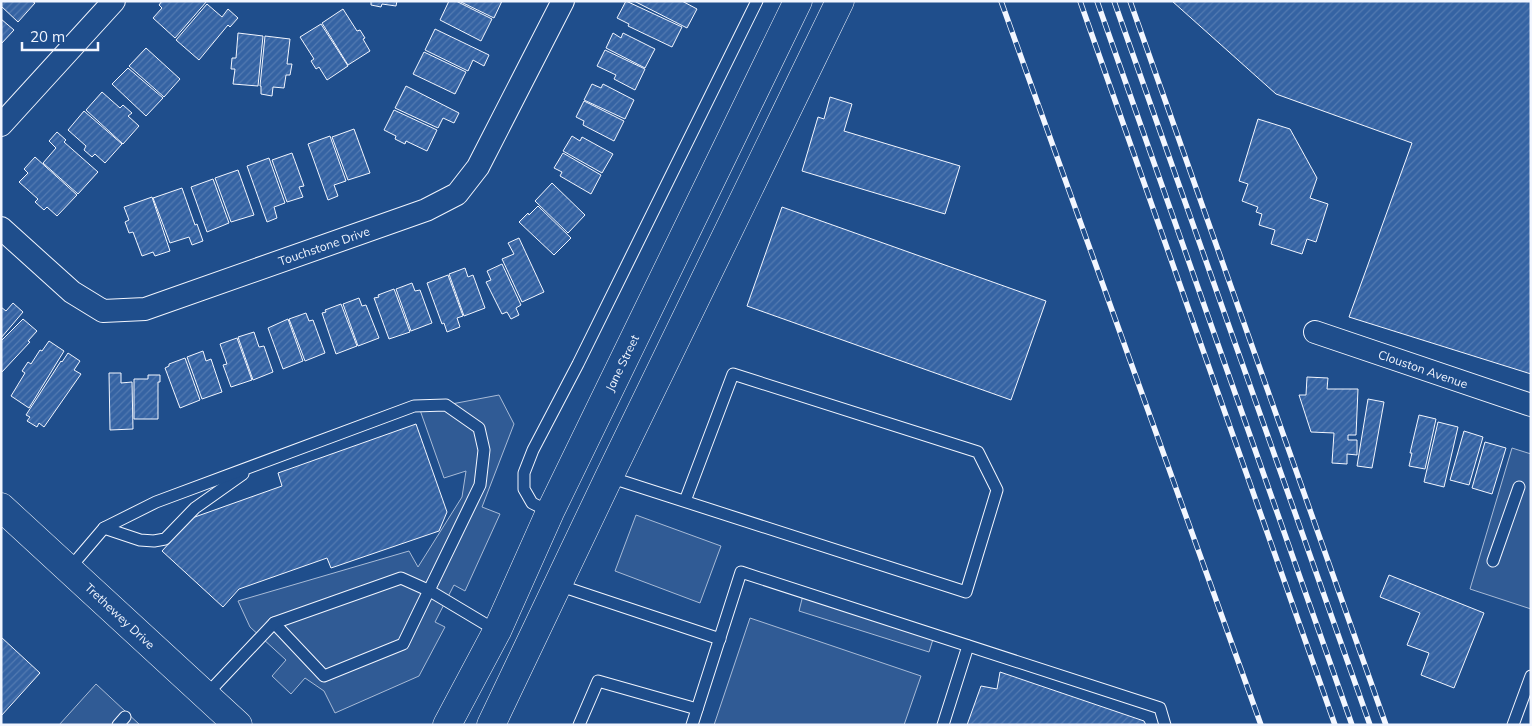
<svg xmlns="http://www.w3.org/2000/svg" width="1532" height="726" font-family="Mulish,sans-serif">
<defs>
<pattern id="building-hatch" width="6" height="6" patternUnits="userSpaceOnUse" patternTransform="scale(1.25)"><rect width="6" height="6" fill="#3563a3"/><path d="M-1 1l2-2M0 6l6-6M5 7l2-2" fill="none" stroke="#537ab1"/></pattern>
</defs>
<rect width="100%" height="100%" fill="#1f4e8c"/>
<g fill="#305b95" stroke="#a8bbd7">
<polygon points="499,395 514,424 482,507 500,514 465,591 454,585 435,622 445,627 419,676 335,713 324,691 305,678 291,694 272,676 286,660 250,627 238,601 409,551 418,567 462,497 466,471 444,478 420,410"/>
<polygon points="1512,448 1531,454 1531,609 1470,589"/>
<polygon points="636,515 721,546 700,603 615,571"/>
<polygon points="803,595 934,636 929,652 799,611"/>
<polygon points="750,618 921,676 904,725 714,725"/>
<polygon points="96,684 140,725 59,725"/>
</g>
<g fill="url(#building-hatch)" stroke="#f2f6ff">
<polygon points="1,1 32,1 35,3 18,22 1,6"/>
<polygon points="162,1 207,1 175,38 153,18 162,8 159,5"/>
<polygon points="371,1 397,1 396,6 382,4 381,7 371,5"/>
<polygon points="449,1 456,1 492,19 481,41 440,20"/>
<polygon points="459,1 502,1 494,18"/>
<polygon points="626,1 682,27 672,47 628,26 629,24 617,18"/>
<polygon points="634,1 682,1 697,9 687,28"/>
<polygon points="1172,1 1531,1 1531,374 1349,317 1412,143 1276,94"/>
<polygon points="207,4 222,17 228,9 238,18 230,27 228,25 199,60 176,40"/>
<polygon points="343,9 357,31 360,30 365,38 363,39 370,51 348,65 322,23"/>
<polygon points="1,19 14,30 1,44"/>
<polygon points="321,24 348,66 327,80 319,67 316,69 311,61 314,59 300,37"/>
<polygon points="435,29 489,55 484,66 473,60 468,71 425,50"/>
<polygon points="238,33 263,36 258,86 233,84 235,69 231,69 232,58 236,58"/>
<polygon points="613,33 621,38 623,33 655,49 645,68 606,48"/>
<polygon points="265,36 290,39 287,64 292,64 290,75 286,75 284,88 273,87 272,96 261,94 261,86 260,86"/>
<polygon points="146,48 180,79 164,97 129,66"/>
<polygon points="605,50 645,69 635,90 614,79 616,75 597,66"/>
<polygon points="424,52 466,72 455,94 413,74"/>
<polygon points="128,68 163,98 146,116 112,84"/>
<polygon points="592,84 601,88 603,84 634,100 625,119 584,100"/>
<polygon points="406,86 459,113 454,123 443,118 438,128 395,108"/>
<polygon points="102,92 120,108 123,105 132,113 128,116 139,126 123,144 86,110"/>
<polygon points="830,97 852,104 844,131 960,166 945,214 802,171 818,117 824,119"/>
<polygon points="584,101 624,121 614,141 583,125 584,121 576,117"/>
<polygon points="394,110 437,130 427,151 406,141 405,144 395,139 396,136 384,130"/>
<polygon points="84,111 122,144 105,163 95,154 92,157 84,150 86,146 68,130"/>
<polygon points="1258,119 1290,129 1317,178 1310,198 1328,204 1316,242 1307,239 1302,254 1271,244 1275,230 1259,225 1262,214 1256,212 1258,207 1242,201 1248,184 1239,181"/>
<polygon points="354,129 370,173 348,180 332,137"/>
<polygon points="57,132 66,140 64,142 98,172 78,194 43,163 56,148 49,141"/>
<polygon points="330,136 346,181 334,185 338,196 328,200 308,144"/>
<polygon points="572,136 580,141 582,137 613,154 602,173 563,151"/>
<polygon points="292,153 304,186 299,187 303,197 287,202 272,160"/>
<polygon points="563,153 601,175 591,194 560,176 562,172 554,168"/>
<polygon points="35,157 77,195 57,216 47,207 44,210 35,202 38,199 19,182 28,173 24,169"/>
<polygon points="269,158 285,203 274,207 277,218 267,222 247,166"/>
<polygon points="238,170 254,215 231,222 215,178"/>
<polygon points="213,179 229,223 207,232 191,187"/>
<polygon points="552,183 585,215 568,233 535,201"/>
<polygon points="182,188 195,225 197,224 203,241 192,245 189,237 170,243 153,198"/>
<polygon points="152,197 170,251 155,256 153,252 142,256 133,232 129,233 125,222 129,220 124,207"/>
<polygon points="538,206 571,238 554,255 519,222 528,213 529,215"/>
<polygon points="782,207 1046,301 1011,400 747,306"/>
<polygon points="519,238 544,292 522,302 502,259 514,254 508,243"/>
<polygon points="502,264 521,305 516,308 519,315 511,319 507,312 502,314 486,282 491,280 487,271"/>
<polygon points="465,268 468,277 473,275 485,308 464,316 449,274"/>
<polygon points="448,275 463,316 457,318 460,327 447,332 444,323 442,324 427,283"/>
<polygon points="412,283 415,291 420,290 432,323 411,331 396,289"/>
<polygon points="394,289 410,332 389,339 374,298 379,297 378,295"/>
<polygon points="359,298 362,306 366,305 379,338 358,346 343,304"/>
<polygon points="13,303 23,312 1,338 1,307 6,311"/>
<polygon points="341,304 357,346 336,354 322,313 326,312 325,310"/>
<polygon points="306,313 309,321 313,320 325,353 305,361 289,319"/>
<polygon points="23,319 37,331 28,341 30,342 1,373 1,341"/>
<polygon points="288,319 303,361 283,369 268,328"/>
<polygon points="254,332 259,347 264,346 273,372 253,380 238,337"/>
<polygon points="237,338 252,380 231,387 223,365 227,364 220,344"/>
<polygon points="49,341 64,351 29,408 11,396 25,373 22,371 28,362 31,364 40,350 42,351"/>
<polygon points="203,351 206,361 211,359 222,392 202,399 187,357"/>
<polygon points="68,353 80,361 74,370 81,374 44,427 39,423 37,427 27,421 30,417 26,415 61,361 62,362"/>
<polygon points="185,358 200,400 180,408 165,368 169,366 169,364"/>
<polygon points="109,373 121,373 121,383 132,382 133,429 110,430"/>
<polygon points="148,375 160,375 160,382 158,382 158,419 134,419 134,379 148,379"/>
<polygon points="1307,377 1328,378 1327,389 1358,389 1356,435 1348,435 1348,440 1357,440 1357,455 1347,454 1347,464 1332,463 1334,433 1311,432 1299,395 1306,395"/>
<polygon points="1368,399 1384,402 1372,468 1357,466"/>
<polygon points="1419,415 1436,419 1425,469 1409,466 1412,453 1410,453"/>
<polygon points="1438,422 1458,427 1444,487 1424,482"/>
<polygon points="416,424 447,512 439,531 331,568 327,558 239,589 223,607 162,551 192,518 282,486 278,473"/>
<polygon points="1464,431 1483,437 1469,485 1450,480"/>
<polygon points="1485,442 1506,448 1492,494 1472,488"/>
<polygon points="1389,575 1484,613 1454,688 1421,675 1429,653 1407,645 1420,613 1380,597"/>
<polygon points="1,637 40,673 1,716"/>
<polygon points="1000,672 1144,721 1146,725 967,725 981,686 997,689"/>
</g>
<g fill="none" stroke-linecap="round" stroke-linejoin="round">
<defs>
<g id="service">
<polyline points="609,477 966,592 997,490 978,452 733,374 685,501"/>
<polyline points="550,512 532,503 524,489 524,473 533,450 578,364 757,1"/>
<polyline points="104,528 140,540 154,541 165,539 195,508 243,474"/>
<polyline points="1493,561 1519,487"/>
<polyline points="69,569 104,528 156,502 414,406 446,405 479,428 484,450 480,485 403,644 324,676 274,623"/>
<polyline points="558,585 720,639"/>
<polyline points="206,695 274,623 401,578 430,591 497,631"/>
<polyline points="118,725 125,717"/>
<polyline points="579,725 598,681 697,709"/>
<polyline points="692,725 741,572 1160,708 1165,725"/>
<polyline points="943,725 968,646"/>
<polyline points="1513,725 1531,676"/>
</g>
<g id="minor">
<polyline points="1,125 114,1"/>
<polyline points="1,228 72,292 103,311 145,309 426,210 457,194 478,167 563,1"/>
<polyline points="1315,332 1531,405"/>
</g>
<g id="secondary">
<polyline points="1,507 238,725"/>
<polyline points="447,725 497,631 550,512 798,1"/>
<polyline points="491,725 609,477 840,1"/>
</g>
</defs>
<use href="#service" stroke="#f2f6ff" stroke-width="13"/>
<use href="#minor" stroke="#f2f6ff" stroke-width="24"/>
<use href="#secondary" stroke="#f2f6ff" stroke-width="29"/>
<use href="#service" stroke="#1f4e8c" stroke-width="11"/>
<use href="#minor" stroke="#1f4e8c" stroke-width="22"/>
<use href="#secondary" stroke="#1f4e8c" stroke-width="28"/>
<defs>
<g id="rail">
<polyline points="1001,1 1261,725"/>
<polyline points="1080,1 1335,725"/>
<polyline points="1097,1 1352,725"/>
<polyline points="1114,1 1370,725"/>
<polyline points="1130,1 1386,725"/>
</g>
</defs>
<use href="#rail" stroke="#f2f6ff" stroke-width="5.5"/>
<use href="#rail" stroke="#1f4e8c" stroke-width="4" stroke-dasharray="11" stroke-linecap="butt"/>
</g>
<g text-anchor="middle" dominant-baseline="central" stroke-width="4" stroke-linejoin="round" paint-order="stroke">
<g font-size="12" fill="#f2f6ff" stroke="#1f4e8c">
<text transform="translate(324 246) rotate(-19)">Touchstone Drive</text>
<text transform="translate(622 363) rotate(-64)">Jane Street</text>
<text transform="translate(1423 369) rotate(19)">Clouston Avenue</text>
<text transform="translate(120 616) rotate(43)">Trethewey Drive</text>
</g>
</g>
<rect width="1532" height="726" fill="none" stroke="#f2f6ff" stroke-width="5"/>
<path d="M22 42v8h76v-8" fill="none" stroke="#f2f6ff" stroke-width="2.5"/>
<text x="30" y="42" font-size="15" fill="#f2f6ff" stroke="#1f4e8c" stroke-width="4" paint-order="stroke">20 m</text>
</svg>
